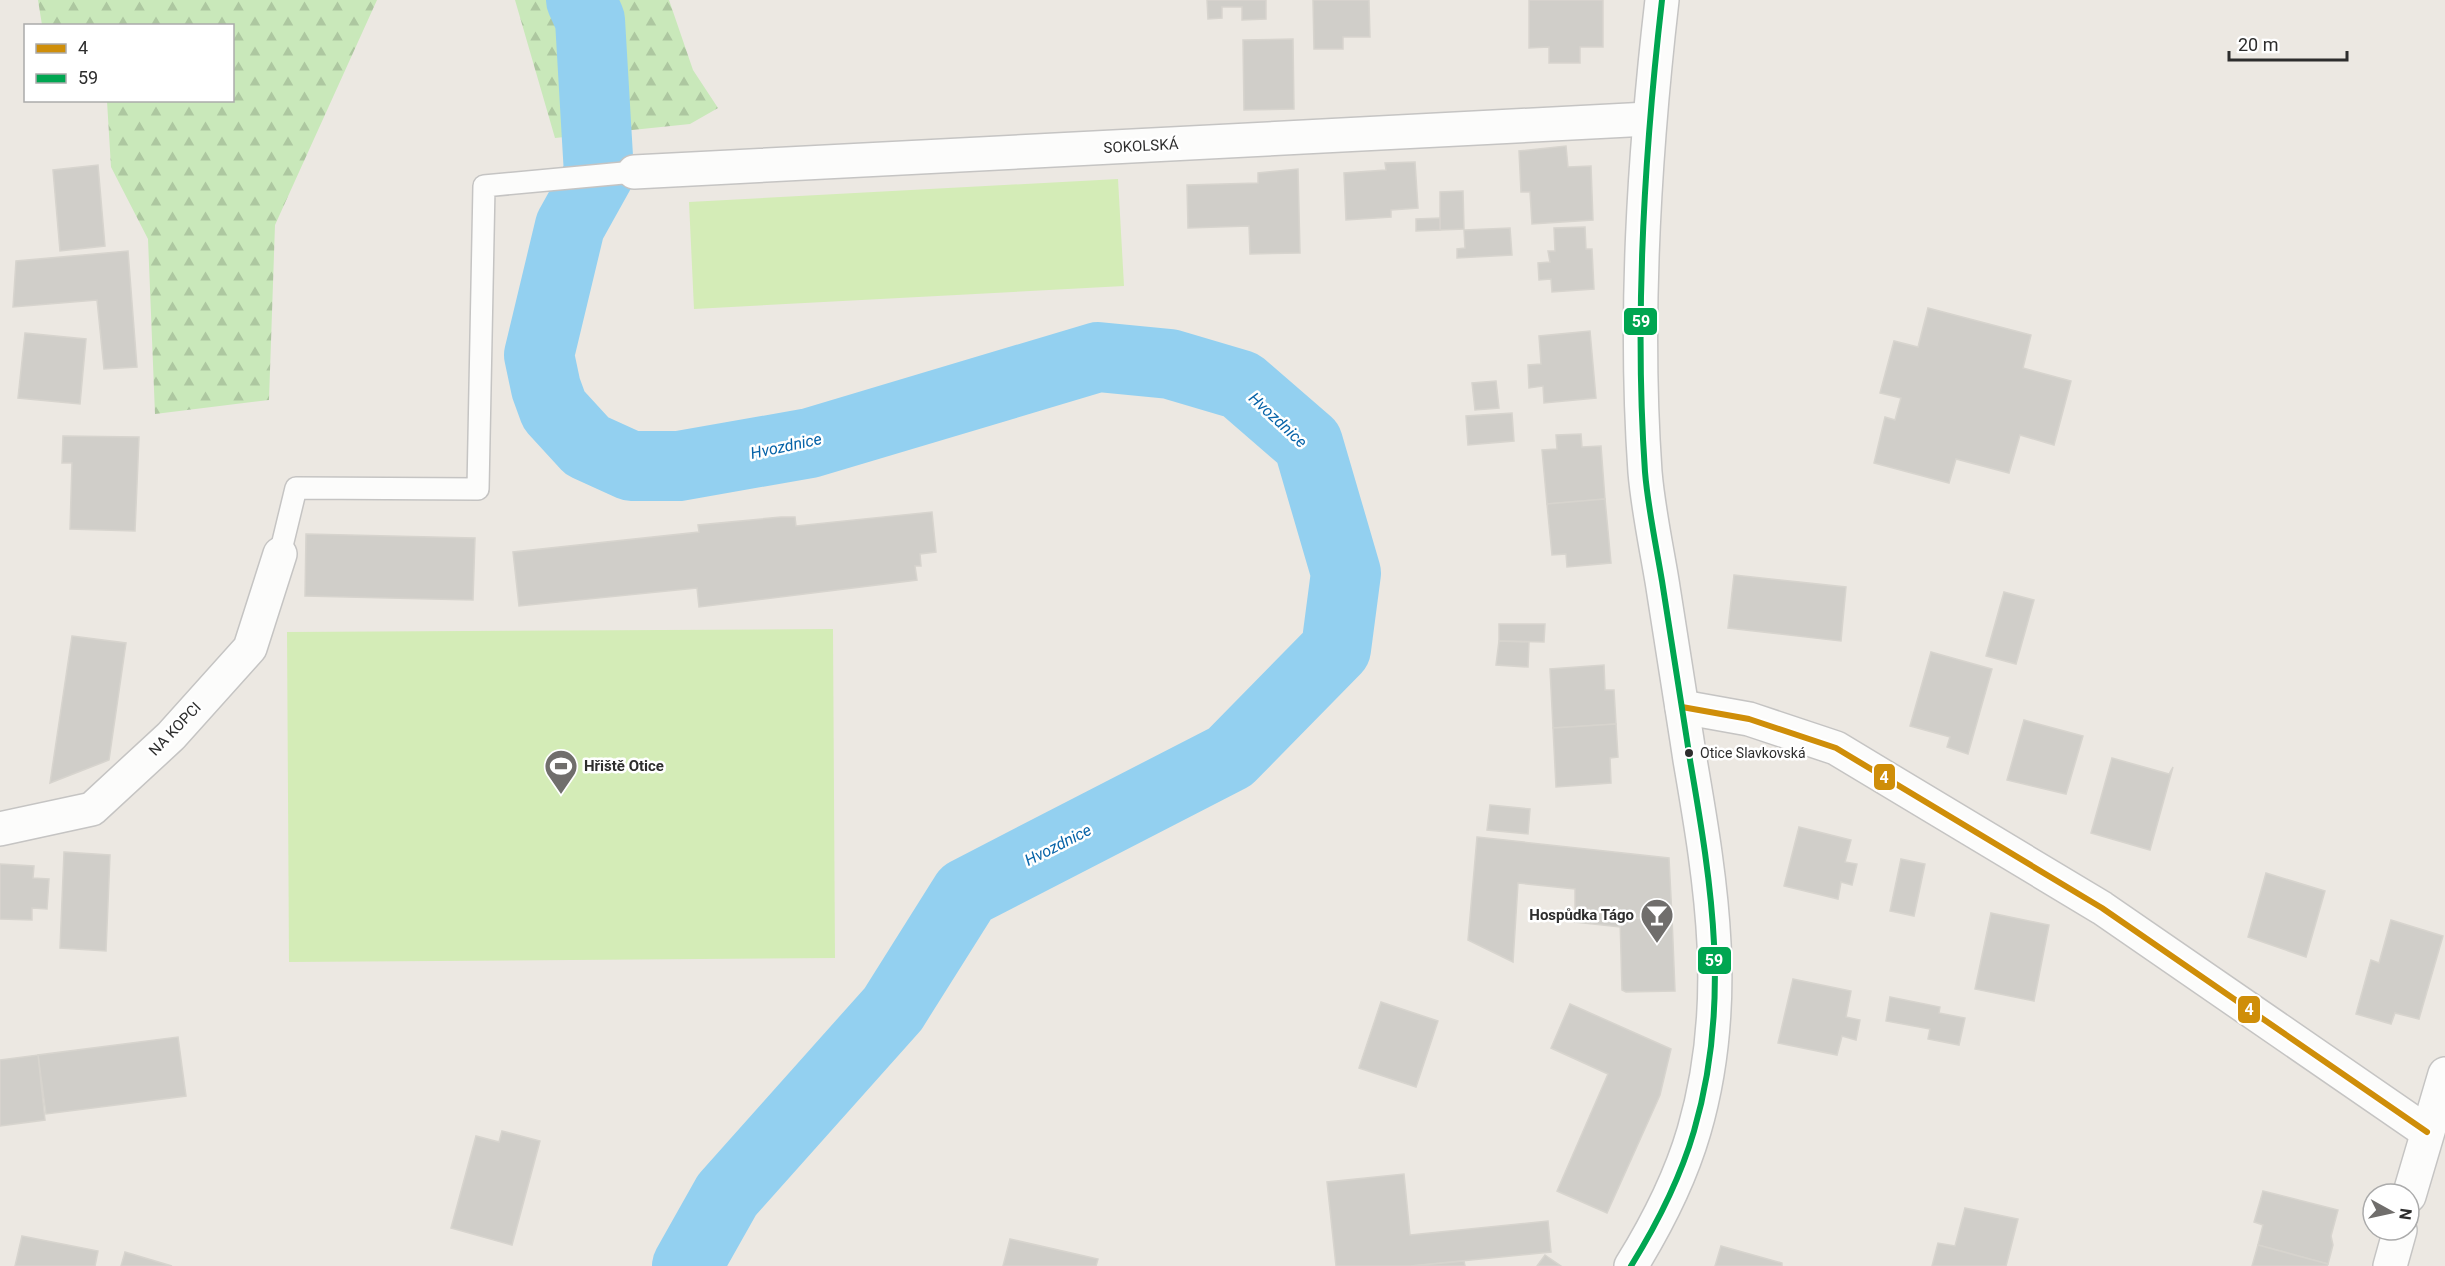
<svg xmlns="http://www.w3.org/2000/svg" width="2445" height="1266" font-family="Roboto,sans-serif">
<defs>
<pattern id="forest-firs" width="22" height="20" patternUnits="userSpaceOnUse" patternTransform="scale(1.5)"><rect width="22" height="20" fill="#c9e8ba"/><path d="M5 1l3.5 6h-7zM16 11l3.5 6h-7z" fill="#adc7a0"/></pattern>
</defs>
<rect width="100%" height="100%" fill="#ece8e2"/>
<g fill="url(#forest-firs)">
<polygon points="38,0 377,0 275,225 269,400 155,414 148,239 111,167 107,101 232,100 232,26 42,25"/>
<polygon points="515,0 669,0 693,70 718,108 690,124 555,138"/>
</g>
<g fill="#d4ecb7">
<polygon points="1118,179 1124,286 694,309 689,202"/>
<polygon points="833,629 835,958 289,962 287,632"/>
</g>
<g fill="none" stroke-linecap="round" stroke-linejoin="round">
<polyline stroke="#93d0f0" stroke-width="70" points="581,0 590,20 599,174 570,226 539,355 546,388 554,410 587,446 631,466 679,466 810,443 1098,357 1170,364 1241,385 1308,443 1346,573 1336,649 1230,757 966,893 893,1009 727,1195 687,1266"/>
</g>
<g fill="#d0cec9" stroke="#d7d4ce" stroke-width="1.5">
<polygon points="1207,0 1266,0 1266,19 1242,20 1242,7 1222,7 1222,18 1208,19"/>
<polygon points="1313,0 1369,0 1370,37 1343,37 1343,49 1314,49"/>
<polygon points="1529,0 1603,0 1603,47 1580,47 1580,63 1549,63 1549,47 1529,48"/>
<polygon points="1293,39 1294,109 1244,110 1243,40"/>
<polygon points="1566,146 1568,167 1591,166 1593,220 1532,224 1530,192 1521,192 1519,151"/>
<polygon points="1415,162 1418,208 1391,210 1391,217 1346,220 1344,173 1386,170 1385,163"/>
<polygon points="98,165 105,246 60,251 53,170"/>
<polygon points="1298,169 1300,253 1250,254 1249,226 1188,228 1187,185 1258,183 1258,173"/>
<polygon points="1463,191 1464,229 1440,230 1440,192"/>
<polygon points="1440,218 1440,230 1416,231 1416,219"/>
<polygon points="1585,227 1586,249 1592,249 1594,289 1552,292 1551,279 1539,280 1538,263 1550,262 1548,251 1555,251 1554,228"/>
<polygon points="1510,228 1512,255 1457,258 1457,249 1465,248 1464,230"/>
<polygon points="128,251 137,367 104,369 97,300 13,307 16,261"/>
<polygon points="1928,308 2031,335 2023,368 2071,381 2054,445 2020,435 2009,473 1956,459 1949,483 1874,463 1885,417 1895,420 1901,398 1880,393 1894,341 1918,347"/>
<polygon points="1590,331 1596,398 1544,403 1543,386 1529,388 1528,365 1541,364 1539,336"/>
<polygon points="25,333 86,339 80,404 18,398"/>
<polygon points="1496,381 1499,408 1475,410 1472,383"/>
<polygon points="1512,413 1514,441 1468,445 1466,416"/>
<polygon points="1581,434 1582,447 1601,446 1605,499 1547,504 1542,450 1557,449 1556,435"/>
<polygon points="63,436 139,437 135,531 70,529 72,463 62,463"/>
<polygon points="1605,499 1611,563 1567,567 1566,554 1552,555 1547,504"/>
<polygon points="932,512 936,552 920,554 921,566 915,566 917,580 699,607 697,588 519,606 513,552 699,532 698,525 781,517 795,517 796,526"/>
<polygon points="306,534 475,538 473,600 305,596"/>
<polygon points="1734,575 1846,587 1841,641 1728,628"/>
<polygon points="2004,592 2034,600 2016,664 1986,656"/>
<polygon points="1499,624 1545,624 1544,642 1499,641"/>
<polygon points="72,636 126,643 109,760 50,783"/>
<polygon points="1499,641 1529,642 1528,667 1496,665"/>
<polygon points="1931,652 1992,669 1968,754 1947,747 1950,737 1910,726"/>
<polygon points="1604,665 1605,690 1614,690 1616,724 1553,728 1550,669"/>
<polygon points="2024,720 2083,736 2066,794 2007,780"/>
<polygon points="1616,724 1618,757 1610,758 1611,783 1556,787 1553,728"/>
<polygon points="2112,758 2169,774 2173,767 2150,850 2091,833"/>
<polygon points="1490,805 1530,809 1528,834 1487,830"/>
<polygon points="1799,827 1851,840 1845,862 1857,864 1852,885 1841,882 1838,899 1784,886"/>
<polygon points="1477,837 1669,858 1672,917 1620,919 1620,927 1575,922 1575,889 1518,883 1513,962 1468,940"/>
<polygon points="64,852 110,855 106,951 60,948"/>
<polygon points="1901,859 1925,864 1914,916 1890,911"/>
<polygon points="0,864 34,866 33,878 49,879 47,909 32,908 32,920 0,919"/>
<polygon points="2266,873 2325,891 2306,957 2248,937"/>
<polygon points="1991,913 2049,925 2034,1001 1975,989"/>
<polygon points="1672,917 1675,991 1626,992 1622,990 1620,919"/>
<polygon points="2391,920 2443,936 2419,1019 2395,1013 2391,1024 2356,1014 2371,960 2379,963"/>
<polygon points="1793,979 1851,991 1846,1017 1860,1020 1856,1040 1842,1036 1837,1055 1778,1043"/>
<polygon points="1890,997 1940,1007 1939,1013 1965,1018 1959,1045 1928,1039 1930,1029 1886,1021"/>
<polygon points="1381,1002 1438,1021 1416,1087 1359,1068"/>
<polygon points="1570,1004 1671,1049 1660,1095 1607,1213 1557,1191 1608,1074 1551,1048"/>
<polygon points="178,1037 186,1096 46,1114 38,1055"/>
<polygon points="38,1055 45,1120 0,1126 0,1060"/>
<polygon points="502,1131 540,1141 512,1245 451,1228 476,1136 499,1142"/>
<polygon points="1404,1174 1410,1235 1548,1221 1551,1252 1411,1266 1336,1266 1327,1182"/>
<polygon points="2263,1191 2338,1210 2331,1236 2333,1245 2328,1264 2258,1245 2263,1225 2254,1222"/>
<polygon points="1965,1208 2018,1219 2006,1266 1932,1266 1938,1243 1955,1246"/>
<polygon points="22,1236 98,1251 95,1266 15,1266"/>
<polygon points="1010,1239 1098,1259 1096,1266 1003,1266"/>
<polygon points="2258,1245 2328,1264 2327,1266 2252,1266"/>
<polygon points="1721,1246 1782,1263 1782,1266 1715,1266"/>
<polygon points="125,1252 172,1266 121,1266"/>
<polygon points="1545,1255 1561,1266 1537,1266"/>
<polygon points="1464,1261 1465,1266 1411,1266"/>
</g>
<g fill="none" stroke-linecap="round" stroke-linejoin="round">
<defs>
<polyline id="service" points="280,554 296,488 478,489 484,186 634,172"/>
<g id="minor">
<polyline points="634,172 1648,119"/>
<polyline points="1682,707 1749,719 1836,748 2102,908 2427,1132"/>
<polyline points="0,829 92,809 171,736 250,648 280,554"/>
<polyline points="2409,1196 2445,1074"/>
<polyline points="2390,1266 2400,1230"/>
</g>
<path id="secondary" d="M 1631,1266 C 1657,1224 1680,1179 1694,1131 C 1731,1004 1712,887 1690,760 C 1681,700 1671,640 1662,581 C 1656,545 1648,508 1645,472 C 1634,315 1644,156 1662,0"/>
</defs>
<use href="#service" stroke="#c5c4c3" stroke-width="24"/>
<use href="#minor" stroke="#c5c4c3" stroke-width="36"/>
<use href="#secondary" stroke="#c5c4c3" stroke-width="36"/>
<use href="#service" stroke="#fcfcfb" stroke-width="21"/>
<use href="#minor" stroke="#fcfcfb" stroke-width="33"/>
<use href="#secondary" stroke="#fcfcfb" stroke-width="33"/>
<defs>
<polyline id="bus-1" points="1682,707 1749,719 1836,748 2102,908 2427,1132"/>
<path id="bus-2" d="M 1631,1266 C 1657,1224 1680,1179 1694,1131 C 1731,1004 1712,887 1690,760 C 1681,700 1671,640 1662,581 C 1656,545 1648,508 1645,472 C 1634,315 1644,156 1662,0"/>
</defs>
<use href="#bus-1" stroke="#fff" stroke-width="10"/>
<use href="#bus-2" stroke="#fff" stroke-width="10"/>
<use href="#bus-1" stroke="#cf8e09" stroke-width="6"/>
<use href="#bus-2" stroke="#00a651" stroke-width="6"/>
</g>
<defs>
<symbol id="stadium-pin" viewBox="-11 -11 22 30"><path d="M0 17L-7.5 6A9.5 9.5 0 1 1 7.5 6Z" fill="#706e6c" stroke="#fff"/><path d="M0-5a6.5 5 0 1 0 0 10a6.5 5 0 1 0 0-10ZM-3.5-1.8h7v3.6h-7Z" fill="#fff"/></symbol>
<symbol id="bar-pin" viewBox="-11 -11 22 30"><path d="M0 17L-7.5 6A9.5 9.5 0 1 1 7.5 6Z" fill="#706e6c" stroke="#fff"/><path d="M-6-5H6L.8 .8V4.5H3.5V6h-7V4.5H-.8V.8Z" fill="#fff"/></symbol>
</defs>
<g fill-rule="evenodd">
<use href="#stadium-pin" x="542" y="747" width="38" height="52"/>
<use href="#bar-pin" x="1638" y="896" width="38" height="52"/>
</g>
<circle fill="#2d2d2d" stroke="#fff" stroke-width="2" cx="1689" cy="753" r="5"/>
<g text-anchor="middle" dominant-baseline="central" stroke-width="5" stroke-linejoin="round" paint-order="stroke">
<g font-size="14" fill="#2d2d2d" stroke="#fff" text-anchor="start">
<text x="1700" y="753">Otice Slavkovská</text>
</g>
<g font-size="15" fill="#2d2d2d" stroke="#fff">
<text transform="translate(1141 146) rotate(-3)">SOKOLSKÁ</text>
<text transform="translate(175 729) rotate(-46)">NA KOPCI</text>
</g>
<g font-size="15" font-weight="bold" fill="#2d2d2d" stroke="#fff" text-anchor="start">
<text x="584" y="766">Hřiště Otice</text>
<text x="1634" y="915" text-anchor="end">Hospůdka Tágo</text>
</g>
<g font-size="16" font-style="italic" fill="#0663a8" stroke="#fff">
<text transform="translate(1278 420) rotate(43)">Hvozdnice</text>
<text transform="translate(786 446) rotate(-12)">Hvozdnice</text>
<text transform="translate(1058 845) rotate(-27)">Hvozdnice</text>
</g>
</g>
<g stroke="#fff" stroke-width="2">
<rect x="1623" y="307" width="35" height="29" rx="6" fill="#00a651"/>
<rect x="1873" y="763" width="23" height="28" rx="6" fill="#cf8e09"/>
<rect x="1697" y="946" width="35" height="29" rx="6" fill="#00a651"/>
<rect x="2237" y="995" width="24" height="29" rx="6" fill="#cf8e09"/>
</g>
<g font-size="16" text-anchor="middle" font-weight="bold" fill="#fff">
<text x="1641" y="327">59</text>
<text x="1884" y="783">4</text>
<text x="1714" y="966">59</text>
<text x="2249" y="1015">4</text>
</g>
<rect x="24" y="24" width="210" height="78" fill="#ffffff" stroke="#ababab" stroke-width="1.5"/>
<rect x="36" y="44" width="30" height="9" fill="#cf8e09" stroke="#ababab" stroke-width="1.5"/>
<text x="78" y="54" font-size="18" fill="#2d2d2d">4</text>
<rect x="36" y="74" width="30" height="9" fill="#00a651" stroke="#ababab" stroke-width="1.5"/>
<text x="78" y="84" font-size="18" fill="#2d2d2d">59</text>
<g transform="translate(2391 1212) rotate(98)"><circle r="28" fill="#ffffff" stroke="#ababab" stroke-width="1.5"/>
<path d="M0-4.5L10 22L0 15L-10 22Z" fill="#706e6c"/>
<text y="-9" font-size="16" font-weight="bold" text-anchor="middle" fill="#2d2d2d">N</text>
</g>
<path d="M2229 51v9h118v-9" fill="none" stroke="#2d2d2d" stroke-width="3"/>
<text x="2238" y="51" font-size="18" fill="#2d2d2d" stroke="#ffffff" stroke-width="4.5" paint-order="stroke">20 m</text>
</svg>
